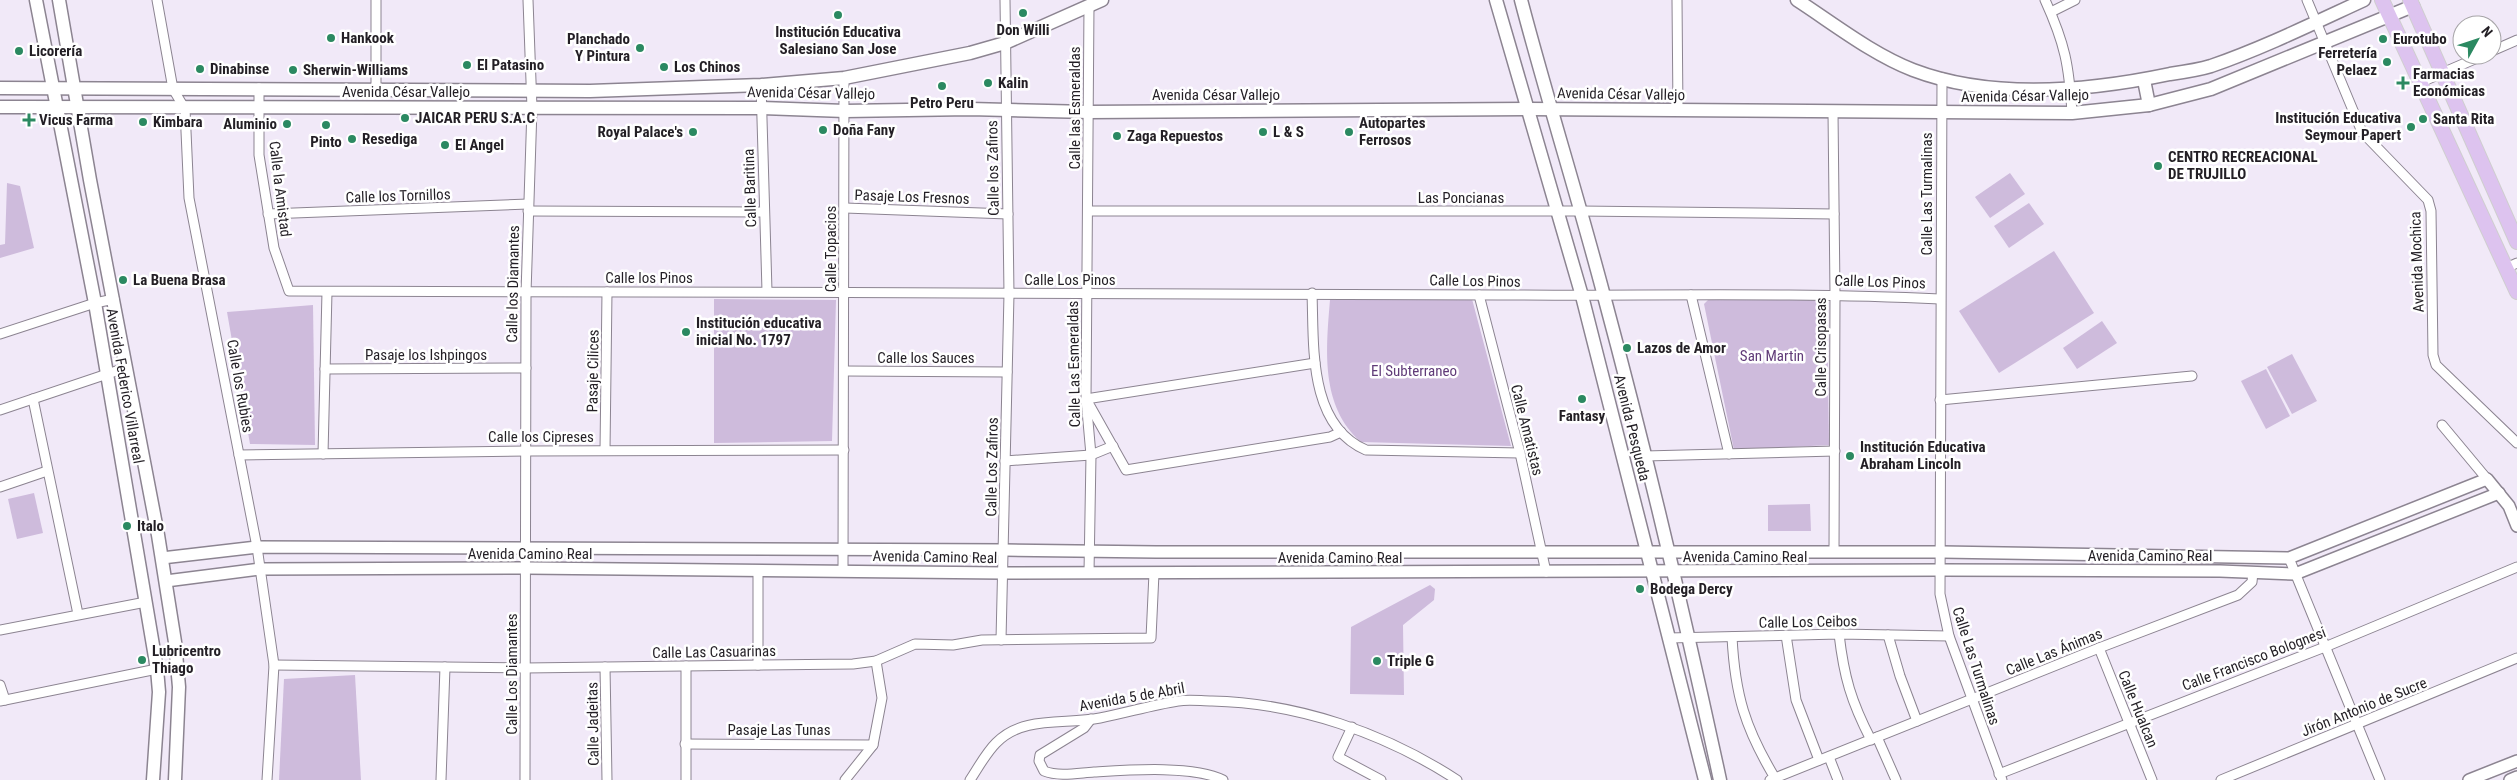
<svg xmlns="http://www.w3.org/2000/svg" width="2517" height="780" font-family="'Roboto Condensed',sans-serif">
<rect width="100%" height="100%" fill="#f1e9f8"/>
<g fill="#cebbdc">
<polygon points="2010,173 2025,194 1990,218 1975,197"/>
<polygon points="7,183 20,186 34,248 0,258 0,245 5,244"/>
<polygon points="2029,203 2044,224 2009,248 1994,226"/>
<polygon points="2054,251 2094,313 1999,373 1959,311"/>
<polygon points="714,299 836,300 832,441 714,443"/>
<path d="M 1472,299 L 1511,446 L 1361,442 C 1320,406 1326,349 1330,300 Z"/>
<polygon points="1709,299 1822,299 1827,302 1829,445 1734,450 1704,304"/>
<polygon points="313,305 315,445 250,444 227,312"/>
<polygon points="2102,321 2117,343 2077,369 2063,348"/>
<polygon points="2292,354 2317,401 2292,414 2267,367"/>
<polygon points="2266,369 2290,416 2266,429 2241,381"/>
<polygon points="34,493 43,533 17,539 8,499"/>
<polygon points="1810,504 1811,531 1768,531 1768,505"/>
<polygon points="1430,585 1435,589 1434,600 1403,625 1404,695 1350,694 1351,627"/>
<polygon points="355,675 361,780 279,780 284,679"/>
</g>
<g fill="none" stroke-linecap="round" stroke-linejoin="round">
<defs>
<g id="minor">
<polyline points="157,0 173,89 185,109 189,198 257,547 274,665 267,780"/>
<polyline points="1677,0 1678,111"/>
<path d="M 2045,0 C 2065,44 2069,65 2072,113"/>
<polyline points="2307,0 2362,132 2428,200 2431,211 2433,355 2436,365 2517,443"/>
<polyline points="2051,12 2075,0"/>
<polyline points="2492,51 2517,40"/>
<polyline points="1942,78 1940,594 1949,636 2002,780"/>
<polyline points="2419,83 2484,55"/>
<polyline points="761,85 767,291"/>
<path d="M 259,88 L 259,155 L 274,248 L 289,291 C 693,294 1097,291 1501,295 C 1647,296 1794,292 1940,299"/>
<polyline points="376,89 376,0"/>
<polyline points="1833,112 1835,294 1834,552"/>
<polyline points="845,208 1008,214"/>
<polyline points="528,211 764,212"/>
<polyline points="1088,211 1580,211 1834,214"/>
<polyline points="268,214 528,204"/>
<polyline points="2506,268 2517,263"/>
<path d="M 1312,293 C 1314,346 1308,425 1366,450 L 1520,453"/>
<polyline points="1479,295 1520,453 1546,572"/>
<polyline points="1691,295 1729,454"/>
<polyline points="0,334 95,303 114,299"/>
<polyline points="1315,363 1086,399 1126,470 1330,437 1341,432"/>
<polyline points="325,369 526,368"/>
<polyline points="845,371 1007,372"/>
<polyline points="33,399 78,614"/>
<polyline points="1940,400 2192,376"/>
<polyline points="0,410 125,368"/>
<polyline points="2442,425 2487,479"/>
<polyline points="605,450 607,292"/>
<polyline points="323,454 327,292"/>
<polyline points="239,455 527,451 844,450"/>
<polyline points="1645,456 1835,451"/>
<polyline points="1005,461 1091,455 1113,446"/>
<polyline points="0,487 47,471"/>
<polyline points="2289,558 2380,780"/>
<polyline points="843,570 844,78"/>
<polyline points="1089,573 1091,455 1086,399 1089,5"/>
<polyline points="0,630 146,602"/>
<path d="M 1839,634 C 1844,677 1851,701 1871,740"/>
<polyline points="1786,635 1796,700 1819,760"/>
<polyline points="1888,635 1900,676 1917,721"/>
<path d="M 1732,637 C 1735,695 1745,728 1775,778"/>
<polyline points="1668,638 1839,634 1949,636"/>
<polyline points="1001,640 1009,294 1005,0"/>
<polyline points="2099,648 2152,780"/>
<polyline points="274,665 525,668 853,664 876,661 915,644 953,645 982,640 1151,638 1154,573"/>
<polyline points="758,665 758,570"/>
<polyline points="686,666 686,780"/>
<polyline points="605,667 607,780"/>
<polyline points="0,685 5,700"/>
<polyline points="0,701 157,669"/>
<path d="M 1091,719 L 1084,728 L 1040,755 L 1039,761 L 1044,771 C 1059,777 1078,773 1094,772 C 1127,770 1194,765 1223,780"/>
<polyline points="1352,727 1338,757 1381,780"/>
<polyline points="1877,737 1896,780"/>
<polyline points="685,744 873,745"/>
<polyline points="1829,757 1838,780"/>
<polyline points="1999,774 2325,647 2517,567"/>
<polyline points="441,780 445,667"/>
<polyline points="525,780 526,293 532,108 528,0"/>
<polyline points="845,780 873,745 882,698 876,661"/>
<path d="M 970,780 C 978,768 986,753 996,743 C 1023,715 1065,725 1100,718 C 1126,713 1152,705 1178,701 C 1189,699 1201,701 1212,701 C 1298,703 1385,733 1457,780"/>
<polyline points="1770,780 2099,648 2238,595 2252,582 2253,572"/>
<polyline points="2221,780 2517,658"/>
</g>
<g id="tertiary">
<polyline points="162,558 257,547 1005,550 1156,552 1942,552 2289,558 2487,479 2509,506 2517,526"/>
<polyline points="166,581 260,569 527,568 1002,573 1941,570 2220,571 2295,574 2499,493"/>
<polyline points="2469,780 2517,761"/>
<polyline points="2510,780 2517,777"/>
</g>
<g id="secondary">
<polyline points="36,0 95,303 157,669 159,692 153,780"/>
<polyline points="59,0 90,180 158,535 175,642 179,687 175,780"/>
<polyline points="1496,0 1582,296 1705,780"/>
<path d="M 1521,0 C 1547,99 1578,197 1604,296 C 1647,456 1685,618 1720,780"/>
<path d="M 1797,0 C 1834,24 1872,54 1913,70 C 1992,100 2089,91 2170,74 C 2184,72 2198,70 2211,66 C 2263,48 2314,23 2364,0"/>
<polyline points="2144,80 2149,105"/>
<polyline points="0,88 590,91 761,85 844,78 970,53 1005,43 1102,0"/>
<polyline points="0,107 761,108 845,111 970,109 1089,112 1529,109 2072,113 2149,105 2211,89 2413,6"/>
</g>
<g id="primary">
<polyline points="2382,0 2517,292"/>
<polyline points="2410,0 2517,242"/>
</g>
</defs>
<use href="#minor" stroke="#8c8491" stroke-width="11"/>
<use href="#tertiary" stroke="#8c8491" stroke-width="14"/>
<use href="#secondary" stroke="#8c8491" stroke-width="15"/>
<use href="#primary" stroke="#cfcecf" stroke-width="16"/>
<use href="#minor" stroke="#fff" stroke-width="9"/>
<use href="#tertiary" stroke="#fff" stroke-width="11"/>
<use href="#secondary" stroke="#fff" stroke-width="12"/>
<use href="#primary" stroke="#ddc3ef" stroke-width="14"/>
</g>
<g fill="#2b8961" stroke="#fff" stroke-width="2">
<circle cx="1023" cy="13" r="5"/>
<circle cx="838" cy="15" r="5"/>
<circle cx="331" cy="38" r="5"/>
<circle cx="2383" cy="39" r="5"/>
<circle cx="640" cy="48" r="5"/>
<circle cx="19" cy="51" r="5"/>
<circle cx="2387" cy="62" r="5"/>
<circle cx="467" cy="65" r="5"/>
<circle cx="664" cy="67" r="5"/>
<circle cx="200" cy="69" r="5"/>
<circle cx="293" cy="70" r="5"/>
<circle cx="988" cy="83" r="5"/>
<path d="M2400.5 75.5h5v5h5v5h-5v5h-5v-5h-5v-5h5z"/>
<circle cx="942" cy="86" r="5"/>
<circle cx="405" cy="118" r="5"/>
<circle cx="2423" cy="119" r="5"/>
<path d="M26.5 112.5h5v5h5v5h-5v5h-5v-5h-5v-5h5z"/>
<circle cx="143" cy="122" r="5"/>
<circle cx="287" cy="124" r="5"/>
<circle cx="326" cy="125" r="5"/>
<circle cx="2411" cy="127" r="5"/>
<circle cx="823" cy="130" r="5"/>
<circle cx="693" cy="132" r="5"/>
<circle cx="1263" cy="132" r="5"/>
<circle cx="1349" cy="132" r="5"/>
<circle cx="1117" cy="136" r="5"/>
<circle cx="352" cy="139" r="5"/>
<circle cx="445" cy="145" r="5"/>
<circle cx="2158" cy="166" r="5"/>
<circle cx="123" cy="280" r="5"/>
<circle cx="686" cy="332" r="5"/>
<circle cx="1627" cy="348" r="5"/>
<circle cx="1582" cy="399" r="5"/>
<circle cx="1850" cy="456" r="5"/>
<circle cx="127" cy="526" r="5"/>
<circle cx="1640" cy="589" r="5"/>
<circle cx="142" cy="660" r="5"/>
<circle cx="1377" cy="661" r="5"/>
</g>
<g text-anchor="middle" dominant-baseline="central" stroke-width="5" stroke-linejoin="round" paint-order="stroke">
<g font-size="15" font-weight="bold" fill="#231f25" stroke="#fff" text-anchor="start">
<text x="1023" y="30" text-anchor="middle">Don Willi</text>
<text x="838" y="32" text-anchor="middle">Institución Educativa<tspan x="838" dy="17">Salesiano San Jose</tspan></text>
<text x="341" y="38">Hankook</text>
<text x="630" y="39" text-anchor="end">Planchado<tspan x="630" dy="17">Y Pintura</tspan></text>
<text x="2393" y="39">Eurotubo</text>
<text x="29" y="51">Licorería</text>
<text x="2377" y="53" text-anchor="end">Ferretería<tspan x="2377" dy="17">Pelaez</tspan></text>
<text x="477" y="65">El Patasino</text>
<text x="674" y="67">Los Chinos</text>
<text x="210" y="69">Dinabinse</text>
<text x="303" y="70">Sherwin-Williams</text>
<text x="2413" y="74">Farmacias<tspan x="2413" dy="17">Económicas</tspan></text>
<text x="998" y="83">Kalin</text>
<text x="942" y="103" text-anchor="middle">Petro Peru</text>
<text x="415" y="118">JAICAR PERU S.A.C</text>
<text x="2401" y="118" text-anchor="end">Institución Educativa<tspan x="2401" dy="17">Seymour Papert</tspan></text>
<text x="2433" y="119">Santa Rita</text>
<text x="39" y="120">Vicus Farma</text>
<text x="153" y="122">Kimbara</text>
<text x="1359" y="123">Autopartes<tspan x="1359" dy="17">Ferrosos</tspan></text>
<text x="277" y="124" text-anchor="end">Aluminio</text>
<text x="833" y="130">Doña Fany</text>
<text x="683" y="132" text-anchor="end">Royal Palace's</text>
<text x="1273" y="132">L &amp; S</text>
<text x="1127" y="136">Zaga Repuestos</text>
<text x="362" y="139">Resediga</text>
<text x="326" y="142" text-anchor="middle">Pinto</text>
<text x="455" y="145">El Angel</text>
<text x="2168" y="157">CENTRO RECREACIONAL<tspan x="2168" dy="17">DE TRUJILLO</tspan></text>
<text x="133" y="280">La Buena Brasa</text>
<text x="696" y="323">Institución educativa<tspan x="696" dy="17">inicial No. 1797</tspan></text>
<text x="1637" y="348">Lazos de Amor</text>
<text x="1582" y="416" text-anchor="middle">Fantasy</text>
<text x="1860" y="447">Institución Educativa<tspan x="1860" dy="17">Abraham Lincoln</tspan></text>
<text x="137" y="526">Italo</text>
<text x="1650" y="589">Bodega Dercy</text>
<text x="152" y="651">Lubricentro<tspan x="152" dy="17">Thiago</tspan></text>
<text x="1387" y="661">Triple G</text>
</g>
<g font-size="15" fill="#231f25" stroke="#fff">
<text x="406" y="92">Avenida César Vallejo</text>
<text transform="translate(811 93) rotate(1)">Avenida César Vallejo</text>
<text transform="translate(1621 94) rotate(1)">Avenida César Vallejo</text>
<text x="1216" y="95">Avenida César Vallejo</text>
<text transform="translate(2025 96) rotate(-1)">Avenida César Vallejo</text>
<text transform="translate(1075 108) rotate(-90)">Calle las Esmeraldas</text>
<text transform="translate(993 168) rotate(-91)">Calle los Zafiros</text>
<text transform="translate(750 188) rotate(-92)">Calle Baritina</text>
<text transform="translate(280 189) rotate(83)">Calle la Amistad</text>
<text transform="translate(1927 194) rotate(-90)">Calle Las Turmalinas</text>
<text transform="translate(398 196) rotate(-2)">Calle los Tornillos</text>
<text transform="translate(912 197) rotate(2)">Pasaje Los Fresnos</text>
<text x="1461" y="198">Las Poncianas</text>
<text transform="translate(831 249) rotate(-90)">Calle Topacios</text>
<text transform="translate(2417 262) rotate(-92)">Avenida Mochica</text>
<text x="649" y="278">Calle los Pinos</text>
<text x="1070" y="280">Calle Los Pinos</text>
<text transform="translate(1475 281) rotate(1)">Calle Los Pinos</text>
<text transform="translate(1880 282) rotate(2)">Calle Los Pinos</text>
<text transform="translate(513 284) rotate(-89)">Calle los Diamantes</text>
<text transform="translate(1821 347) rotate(-90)">Calle Crisopasas</text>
<text x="426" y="355">Pasaje los Ishpingos</text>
<text x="926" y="358">Calle los Sauces</text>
<text transform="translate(1074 364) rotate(-91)">Calle Las Esmeraldas</text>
<text transform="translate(593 371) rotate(-89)">Pasaje Cilices</text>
<text transform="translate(125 386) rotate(80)">Avenida Federico Villarreal</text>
<text transform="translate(240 386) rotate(80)">Calle los Rubies</text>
<text transform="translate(1632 428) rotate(76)">Avenida Pesqueda</text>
<text transform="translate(1527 430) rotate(76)">Calle Amatistas</text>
<text x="541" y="437">Calle los Cipreses</text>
<text transform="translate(992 467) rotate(-89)">Calle Los Zafiros</text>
<text x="530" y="554">Avenida Camino Real</text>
<text x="2150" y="556">Avenida Camino Real</text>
<text transform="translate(935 557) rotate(1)">Avenida Camino Real</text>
<text x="1745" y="557">Avenida Camino Real</text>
<text x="1340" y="558">Avenida Camino Real</text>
<text transform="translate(1808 622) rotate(-1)">Calle Los Ceibos</text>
<text transform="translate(714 652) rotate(-1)">Calle Las Casuarinas</text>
<text transform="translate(2054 652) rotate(-22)">Calle Las Ánimas</text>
<text transform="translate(2254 659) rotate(-21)">Calle Francisco Bolognesi</text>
<text transform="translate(1976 666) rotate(72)">Calle Las Turmalinas</text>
<text transform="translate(512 674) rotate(-90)">Calle Los Diamantes</text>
<text transform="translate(1132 697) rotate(-10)">Avenida 5 de Abril</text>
<text transform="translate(2364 707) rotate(-22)">Jirón Antonio de Sucre</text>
<text transform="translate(2138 709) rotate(68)">Calle Hualcan</text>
<text transform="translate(593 724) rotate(-91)">Calle Jadeitas</text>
<text x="779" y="730">Pasaje Las Tunas</text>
</g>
<g font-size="15" fill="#603b78" stroke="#fff">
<text x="1772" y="356">San Martin</text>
<text x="1414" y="371">El Subterraneo</text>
</g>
</g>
<g transform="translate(2477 40) rotate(50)"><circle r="24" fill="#ffffff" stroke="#a7a5a8"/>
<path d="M0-4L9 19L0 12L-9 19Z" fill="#2b8961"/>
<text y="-8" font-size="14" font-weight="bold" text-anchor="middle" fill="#231f25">N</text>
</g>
</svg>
